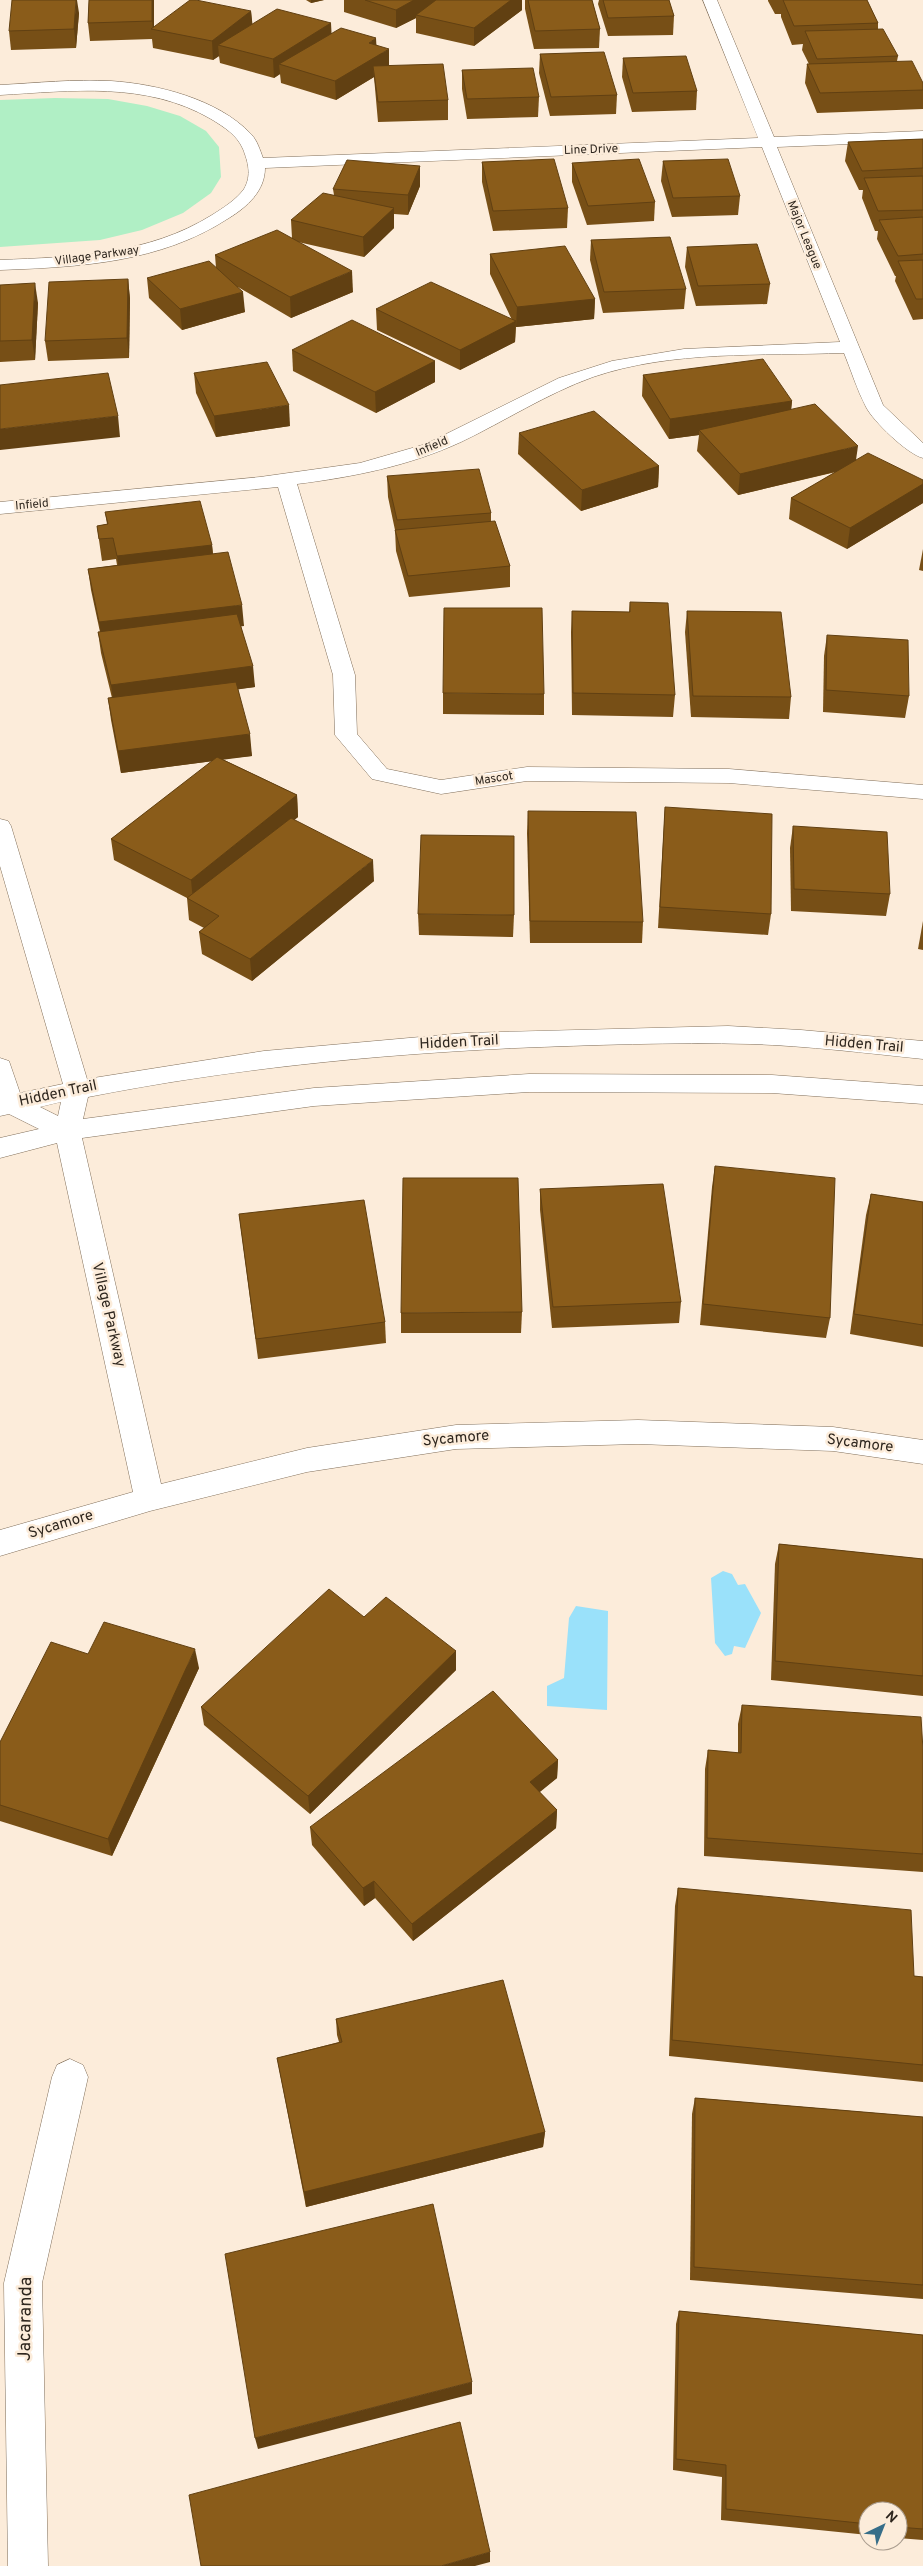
<svg xmlns="http://www.w3.org/2000/svg" width="923" height="2566" font-family="Overpass,sans-serif">
<rect width="100%" height="100%" fill="#fcecda"/>
<polygon fill="#b0efc5" points="55,98 108,99 147,106 180,116 206,131 219,147 221,177 211,193 183,213 142,230 100,240 0,247 0,100"/>
<g fill="#9ae1fa">
<polygon points="723,1571 732,1574 738,1585 745,1584 761,1613 745,1648 734,1646 732,1654 725,1656 715,1643 711,1578"/>
<polygon points="576,1606 608,1611 607,1710 547,1706 547,1686 564,1678 569,1618"/>
</g>
<g fill="none" stroke-linecap="round" stroke-linejoin="round">
<defs>
<g id="minor">
<path d="M 703,0 L 717,0 L 774,137 L 923,131 L 923,141 L 777,147 L 883,405 L 923,443 L 923,458 C 907,454 873,421 866,407 C 857,390 851,370 844,353 C 762,356 672,350 593,377 C 546,394 505,421 461,442 C 409,466 353,477 297,484 L 355,675 L 357,734 L 387,769 L 441,780 L 527,767 L 729,769 L 923,785 L 923,799 L 729,783 L 527,781 L 441,794 L 372,779 L 335,735 L 333,675 L 278,487 L 0,514 L 0,502 L 260,477 L 360,463 L 426,444 L 559,378 L 612,361 L 684,349 L 840,342 L 762,147 L 265,168 C 265,191 247,207 229,218 C 160,263 80,267 0,270 L 0,260 C 73,257 148,255 212,215 C 223,208 236,200 244,189 C 252,175 248,162 243,149 C 237,135 224,127 211,119 C 146,81 71,91 0,95 L 0,85 C 37,83 74,79 111,81 C 157,84 218,99 251,134 C 257,140 260,150 263,158 L 758,138 Z"/>
<path d="M 0,819 L 8,821 L 11,826 L 87,1079 L 264,1051 L 465,1033 L 728,1026 L 801,1030 L 923,1041 L 923,1059 C 866,1053 808,1046 751,1044 C 672,1042 593,1045 515,1048 C 371,1055 229,1069 88,1097 L 83,1119 L 314,1088 L 529,1074 L 772,1075 L 923,1086 L 923,1104 L 772,1093 L 529,1092 L 314,1106 L 82,1138 L 161,1484 L 307,1448 L 456,1425 L 638,1420 L 833,1427 L 923,1440 L 923,1464 L 833,1451 L 638,1444 L 456,1449 L 307,1472 L 150,1511 L 0,1556 L 0,1530 L 133,1492 L 57,1143 L 0,1158 L 0,1138 L 39,1129 L 9,1114 L 0,1116 L 0,1058 L 9,1061 L 20,1093 L 63,1084 L 0,866 ZM 61,1102 L 58,1116 L 40,1107 Z"/>
<polygon points="70,2059 83,2065 88,2077 42,2283 48,2566 8,2566 4,2283 52,2077 57,2065"/>
</g>
</defs>
<use href="#minor" stroke="#816f5a" stroke-width="1"/>
<use href="#minor" fill="#fff" fill-rule="evenodd"/>
</g>
<g fill="#774f16">
<polygon points="89,0 154,0 154,27 251,11 252,24 331,23 331,34 377,45 389,66 448,100 448,120 378,122 374,77 336,100 281,83 280,74 274,78 220,63 219,56 213,60 153,48 152,39 90,41 88,23"/>
<polygon points="306,0 324,0 311,3"/>
<polygon points="344,0 522,0 522,10 474,46 416,33 416,18 396,28 344,12"/>
<polygon points="525,0 592,0 600,29 599,48 534,49 525,9"/>
<polygon points="599,0 669,0 674,16 673,35 608,36 598,4"/>
<polygon points="768,0 867,0 878,23 878,29 898,56 897,61 923,83 923,109 817,113 805,83 807,64 809,64 802,50 803,44 792,45 781,17 781,14 775,14 768,1"/>
<polygon points="79,13 76,48 11,50 9,31"/>
<polygon points="540,54 617,95 616,114 550,116 539,73"/>
<polygon points="623,58 697,91 696,110 632,112 622,77"/>
<polygon points="462,70 539,97 538,117 467,119 462,89"/>
<polygon points="923,139 923,319 913,320 895,281 896,276 895,276 877,239 878,231 875,231 862,198 863,190 859,190 845,161 848,142"/>
<polygon points="663,161 740,196 738,215 672,217 661,181"/>
<polygon points="482,162 568,208 567,228 493,231 482,182"/>
<polygon points="572,163 655,202 654,221 587,225 572,182"/>
<polygon points="420,166 420,186 408,215 394,214 394,228 364,257 298,242 353,292 291,318 238,287 245,312 182,330 149,298 147,278 216,268 215,255 292,238 291,220 334,195 333,189"/>
<polygon points="591,240 686,289 684,309 603,313 590,260"/>
<polygon points="687,247 770,284 767,304 696,306 685,267"/>
<polygon points="490,254 595,299 594,319 516,327 516,326 515,342 460,370 377,330 376,309 512,320 490,274"/>
<polygon points="128,279 130,299 129,358 48,361 45,341"/>
<polygon points="0,285 38,303 35,360 0,362"/>
<polygon points="292,350 435,361 435,382 376,413 293,371"/>
<polygon points="194,373 290,426 216,437 196,393"/>
<polygon points="643,375 792,401 791,409 856,460 923,480 923,503 847,549 789,519 791,498 836,472 738,495 697,451 699,435 669,439 642,396"/>
<polygon points="519,433 659,466 658,487 581,511 518,454"/>
<polygon points="387,476 491,513 491,521 510,566 510,587 409,597 396,551 395,530 388,497"/>
<polygon points="105,512 212,545 213,554 244,626 241,626 255,687 238,689 252,756 222,759 297,795 298,817 294,820 374,881 252,981 202,954 199,932 204,928 189,920 187,898 114,860 111,839 213,761 121,773 111,720 108,698 112,698 101,653 98,632 100,632 91,590 88,569 117,565 116,559 102,561 97,526 107,524"/>
<polygon points="923,549 923,571 919,570"/>
<polygon points="630,602 675,695 673,717 572,715 571,632 572,611 629,612"/>
<polygon points="687,611 791,697 789,719 691,717 685,632"/>
<polygon points="827,635 909,696 905,718 823,712 824,656"/>
<polygon points="443,693 544,694 544,715 443,714"/>
<polygon points="665,807 771,914 768,935 658,928"/>
<polygon points="528,811 643,922 642,943 530,943 527,833"/>
<polygon points="793,826 890,894 886,916 791,911 790,848"/>
<polygon points="418,914 514,915 513,937 419,935"/>
<polygon points="923,921 923,950 918,949"/>
<polygon points="715,1166 830,1318 826,1338 700,1325 712,1187"/>
<polygon points="540,1189 681,1302 679,1323 552,1328 540,1210"/>
<polygon points="871,1194 923,1202 923,1347 850,1334 866,1215"/>
<polygon points="239,1214 385,1322 386,1343 258,1359"/>
<polygon points="522,1312 521,1333 401,1333 401,1313"/>
<polygon points="779,1544 923,1559 923,1696 771,1680 775,1564"/>
<polygon points="364,1617 456,1651 456,1670 310,1814 204,1725 201,1707"/>
<polygon points="88,1654 199,1668 112,1856 0,1821 0,1742"/>
<polygon points="742,1705 923,1854 923,1872 704,1856 705,1769 708,1750 738,1753 738,1724"/>
<polygon points="558,1760 557,1778 539,1792 557,1810 556,1828 413,1941 375,1898 364,1906 312,1845 310,1827"/>
<polygon points="678,1888 914,1976 923,1977 923,2082 669,2056 675,1906"/>
<polygon points="336,2019 545,2132 543,2147 306,2207 277,2058 339,2042 337,2035"/>
<polygon points="695,2098 923,2117 923,2299 690,2280 692,2114"/>
<polygon points="679,2311 923,2335 923,2540 898,2538 898,2511 868,2511 868,2535 721,2520 722,2477 673,2470 676,2324"/>
</g>
<g fill="#614012">
<polygon points="76,0 77,0 79,13 76,48 74,29"/>
<polygon points="152,0 154,0 154,30 153,30 152,21"/>
<polygon points="311,0 324,0 311,3"/>
<polygon points="414,0 446,0 416,15 416,18 396,28 396,10"/>
<polygon points="511,0 522,0 522,10 474,46 474,28"/>
<polygon points="251,11 253,29 218,45 219,56 213,60 212,41"/>
<polygon points="331,23 332,42 279,64 280,74 274,78 273,59"/>
<polygon points="376,38 377,56 389,49 389,68 373,66 374,77 336,100 335,81 369,43"/>
<polygon points="420,166 420,186 408,215 408,195"/>
<polygon points="394,208 394,228 364,257 363,237"/>
<polygon points="352,271 353,292 291,318 290,297"/>
<polygon points="128,279 130,299 129,358 127,338"/>
<polygon points="35,283 38,303 35,360 32,340"/>
<polygon points="243,292 245,312 182,330 180,309"/>
<polygon points="595,299 594,319 516,327 517,307"/>
<polygon points="516,321 515,342 460,370 460,350"/>
<polygon points="435,361 435,382 376,413 375,392"/>
<polygon points="792,401 790,422 699,430 699,435 669,439 670,419"/>
<polygon points="289,405 290,426 216,437 214,416"/>
<polygon points="118,416 120,437 0,450 0,429"/>
<polygon points="858,446 855,467 738,495 740,474"/>
<polygon points="659,466 658,487 581,511 582,490"/>
<polygon points="923,484 923,503 847,549 850,528"/>
<polygon points="212,545 214,566 120,577 117,556"/>
<polygon points="242,605 244,626 102,644 99,622"/>
<polygon points="253,666 255,687 114,707 111,685"/>
<polygon points="250,734 252,756 121,773 118,751"/>
<polygon points="297,795 298,817 193,901 191,880"/>
<polygon points="373,860 374,881 252,981 250,959"/>
<polygon points="195,1649 199,1668 112,1856 108,1839"/>
<polygon points="456,1651 456,1670 310,1814 308,1796"/>
<polygon points="558,1760 557,1778 529,1801 530,1782"/>
<polygon points="557,1810 556,1828 413,1941 412,1924"/>
<polygon points="374,1881 375,1898 364,1906 363,1888"/>
<polygon points="545,2132 543,2147 306,2207 304,2192"/>
<polygon points="472,2382 472,2394 258,2449 255,2438"/>
<polygon points="490,2552 490,2562 475,2566 441,2566"/>
</g>
<g fill="#8a5c1a" stroke="#614012">
<polygon points="12,0 76,0 74,29 9,31"/>
<polygon points="89,0 152,0 152,21 88,23"/>
<polygon points="190,0 196,0 251,11 212,41 151,29"/>
<polygon points="365,0 414,0 396,10"/>
<polygon points="436,0 511,0 474,28 416,15"/>
<polygon points="528,0 592,0 600,29 535,31"/>
<polygon points="603,0 669,0 674,16 608,18"/>
<polygon points="783,0 867,0 878,23 794,26"/>
<polygon points="277,9 331,23 273,59 218,45"/>
<polygon points="341,28 376,38 369,43 389,49 335,81 279,64"/>
<polygon points="883,29 898,56 817,59 805,31"/>
<polygon points="604,52 617,95 551,97 540,54"/>
<polygon points="686,56 697,91 633,93 623,58"/>
<polygon points="912,61 923,83 923,90 820,93 807,64"/>
<polygon points="443,64 448,100 378,102 373,66"/>
<polygon points="533,68 539,97 467,99 462,70"/>
<polygon points="923,139 923,168 862,171 848,142"/>
<polygon points="554,159 568,208 493,211 482,162"/>
<polygon points="639,159 655,202 588,206 572,163"/>
<polygon points="728,159 740,196 673,198 663,161"/>
<polygon points="347,160 420,166 408,195 333,189"/>
<polygon points="923,176 923,210 878,211 864,178"/>
<polygon points="323,193 394,208 363,237 291,220"/>
<polygon points="923,217 923,254 898,256 879,220"/>
<polygon points="277,230 352,271 290,297 215,255"/>
<polygon points="670,237 686,289 604,292 591,240"/>
<polygon points="757,244 770,284 698,286 687,247"/>
<polygon points="565,246 595,299 517,307 490,254"/>
<polygon points="923,260 923,299 916,299 898,261"/>
<polygon points="209,261 243,292 180,309 147,278"/>
<polygon points="128,279 127,338 45,341 49,282"/>
<polygon points="431,282 516,321 460,350 376,309"/>
<polygon points="35,283 32,340 0,341 0,285"/>
<polygon points="352,320 435,361 375,392 292,350"/>
<polygon points="763,359 792,401 670,419 643,375"/>
<polygon points="267,362 289,405 214,416 194,373"/>
<polygon points="108,373 118,416 0,429 0,385"/>
<polygon points="815,404 858,446 740,474 699,430"/>
<polygon points="594,411 659,466 582,490 519,433"/>
<polygon points="868,453 923,480 923,484 850,528 791,498"/>
<polygon points="479,469 491,513 397,520 387,476"/>
<polygon points="200,501 212,545 117,556 113,538 99,539 97,526 108,524 105,512"/>
<polygon points="495,521 510,566 408,576 395,530"/>
<polygon points="228,552 242,605 99,622 88,569"/>
<polygon points="630,602 668,603 675,695 573,693 572,611 630,612"/>
<polygon points="444,608 542,608 544,694 443,693"/>
<polygon points="687,611 781,612 791,697 693,696"/>
<polygon points="237,614 253,666 111,685 98,632"/>
<polygon points="827,635 908,640 909,696 826,690"/>
<polygon points="236,682 250,734 118,751 108,698"/>
<polygon points="217,757 297,795 191,880 111,839"/>
<polygon points="665,807 772,814 771,914 660,907"/>
<polygon points="528,811 636,812 643,922 530,921"/>
<polygon points="291,818 373,860 250,959 199,932 219,916 187,898"/>
<polygon points="793,826 887,832 890,894 794,889"/>
<polygon points="421,835 514,836 514,915 418,914"/>
<polygon points="715,1166 835,1178 830,1318 703,1304"/>
<polygon points="403,1178 518,1178 522,1312 401,1313"/>
<polygon points="663,1184 681,1302 553,1307 540,1189"/>
<polygon points="871,1194 923,1202 923,1325 854,1314"/>
<polygon points="364,1200 385,1322 256,1339 239,1214"/>
<polygon points="779,1544 923,1559 923,1676 775,1661"/>
<polygon points="329,1589 364,1617 386,1597 456,1651 308,1796 201,1707"/>
<polygon points="104,1622 195,1649 108,1839 0,1805 0,1742 51,1642 88,1654"/>
<polygon points="493,1691 558,1760 530,1782 557,1810 412,1924 374,1881 363,1888 310,1827"/>
<polygon points="742,1705 921,1717 923,1750 923,1854 707,1838 708,1750 741,1753"/>
<polygon points="678,1888 911,1910 914,1976 923,1977 923,2065 672,2040"/>
<polygon points="503,1980 545,2132 304,2192 277,2058 342,2042 336,2019"/>
<polygon points="695,2098 923,2117 923,2285 694,2267"/>
<polygon points="433,2204 472,2382 255,2438 225,2254"/>
<polygon points="679,2311 923,2335 923,2529 898,2527 898,2511 868,2511 868,2524 726,2509 726,2465 676,2459"/>
<polygon points="460,2422 490,2552 441,2566 201,2566 189,2495"/>
</g>
<g text-anchor="middle" dominant-baseline="central" stroke-width="5" stroke-linejoin="round" paint-order="stroke">
<g font-size="12" fill="#2e261e" stroke="#fcecda">
<text transform="translate(591 150) rotate(-2)">Line Drive</text>
<text transform="translate(804 235) rotate(68)">Major League</text>
<text transform="translate(97 256) rotate(-8)">Village Parkway</text>
<text transform="translate(432 447) rotate(-23)">Infield</text>
<text transform="translate(32 505) rotate(-5)">Infield</text>
<text transform="translate(494 779) rotate(-9)">Mascot</text>
</g>
<g font-size="15" fill="#2e261e" stroke="#fcecda">
<text transform="translate(459 1043) rotate(-3)">Hidden Trail</text>
<text transform="translate(864 1045) rotate(5)">Hidden Trail</text>
<text transform="translate(58 1094) rotate(-12)">Hidden Trail</text>
<text transform="translate(108 1315) rotate(77)">Village Parkway</text>
<text transform="translate(456 1439) rotate(-5)">Sycamore</text>
<text transform="translate(860 1444) rotate(7)">Sycamore</text>
<text transform="translate(61 1525) rotate(-17)">Sycamore</text>
</g>
<g font-size="18" fill="#2e261e" stroke="#fcecda">
<text transform="translate(26 2319) rotate(-89)">Jacaranda</text>
</g>
</g>
<g transform="translate(883 2526) rotate(43)"><circle r="24" fill="#fcecda" stroke="#aa9d8f"/>
<path d="M0-4L9 19L0 12L-9 19Z" fill="#376e89"/>
<text y="-8" font-size="14" font-weight="bold" text-anchor="middle" fill="#2e261e">N</text>
</g>
</svg>
